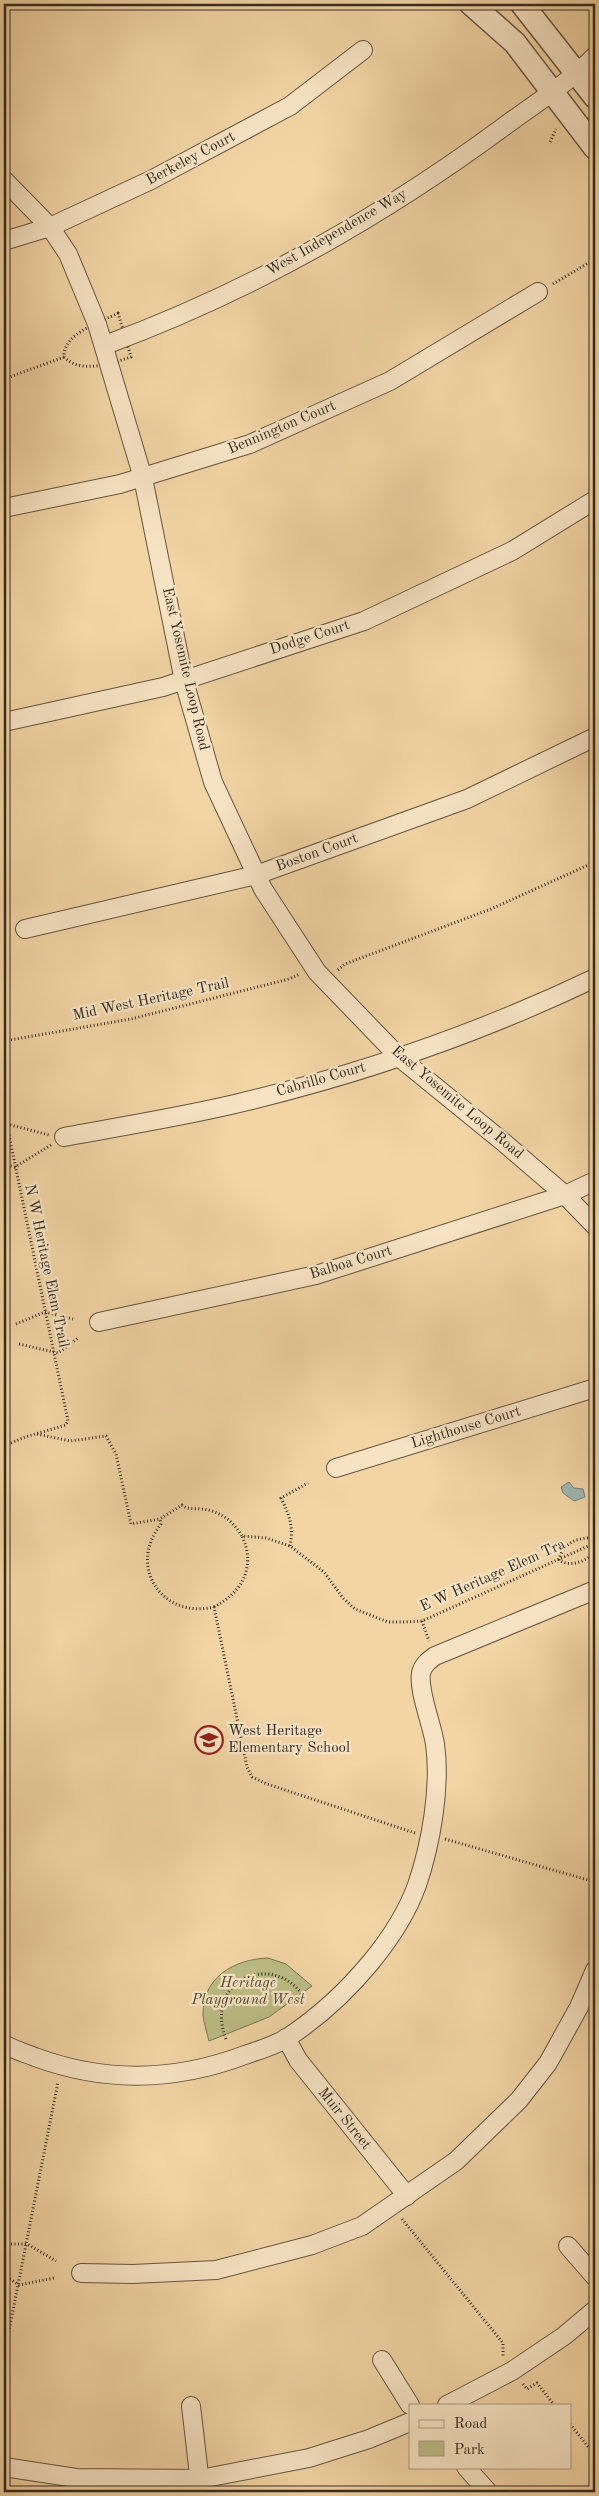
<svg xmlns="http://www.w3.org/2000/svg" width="599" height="2496" font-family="'Old Standard TT',serif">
<rect width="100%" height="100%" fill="#f2d4a5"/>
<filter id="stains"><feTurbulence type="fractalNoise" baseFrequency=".004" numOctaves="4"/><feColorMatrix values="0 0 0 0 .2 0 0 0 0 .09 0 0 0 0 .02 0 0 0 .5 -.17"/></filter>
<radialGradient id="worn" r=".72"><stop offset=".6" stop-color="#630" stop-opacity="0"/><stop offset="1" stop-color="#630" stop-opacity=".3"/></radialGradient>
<path fill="#bcbc85" stroke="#787452" d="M 268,1958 L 286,1964 L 312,1986 L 269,2017 L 209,2041 C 207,2033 204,2023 203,2015 C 202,1977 235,1959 268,1958 Z"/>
<polygon fill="#9fb5b2" stroke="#757e78" points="569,1482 574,1488 583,1489 585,1497 574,1501 563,1493 561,1487"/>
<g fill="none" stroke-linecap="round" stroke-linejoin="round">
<defs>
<g id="minor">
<polyline points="4,180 50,227 68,254 97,324 143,478 184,681 213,782 263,889 317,972 400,1058 502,1141 565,1195 595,1226"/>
<polyline points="4,241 50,227 151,180 290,106 363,50"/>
<path d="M 105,345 C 247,293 381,217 502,128 C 533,105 568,83 595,56"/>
<polyline points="4,508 120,484 250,444 390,381 538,292"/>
<polyline points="4,722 163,687 364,621 512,551 595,500"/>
<polyline points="25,929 256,875 467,799 595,737"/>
<path d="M 64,1137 C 122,1126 181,1117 239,1103 C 361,1074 482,1032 595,978"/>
<polyline points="99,1322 316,1275 565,1195 595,1181"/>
<polyline points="336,1468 595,1388"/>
<polyline points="286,2038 298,2060 407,2196"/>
<path d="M 4,2044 C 14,2050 25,2053 35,2057 C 105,2083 176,2081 245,2055 C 259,2050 274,2046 287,2038 C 319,2017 347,1991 371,1962 C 389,1940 407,1913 417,1885 C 431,1844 441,1787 435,1744 C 432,1724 418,1691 421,1673 C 423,1665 428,1661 435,1656 L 595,1590"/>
<polyline points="568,2246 595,2277"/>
<polyline points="81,2273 133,2274 216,2270 312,2245 362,2226 456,2161 519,2100 548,2063 579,2007 595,1970"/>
<polyline points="382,2360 410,2405"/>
<polyline points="447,2405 512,2371 564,2336 595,2310"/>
<polyline points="191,2406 201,2492"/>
<polyline points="4,2467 76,2478 200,2479 309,2458 369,2439 410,2422"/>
<polyline points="466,2467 488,2492"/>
</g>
<g id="tertiary">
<polyline points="471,4 515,43 595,148"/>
<polyline points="522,4 595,97"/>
</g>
</defs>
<use href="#minor" stroke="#645541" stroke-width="20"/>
<use href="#tertiary" stroke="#645541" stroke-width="25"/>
<g stroke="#352b20" stroke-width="3" stroke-dasharray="1 2.5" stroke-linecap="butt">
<polyline points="550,142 556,129"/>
<polyline points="553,284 595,259"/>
<path d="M 118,313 L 131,357 C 110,364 81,374 64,357 C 63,333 100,323 118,313 Z"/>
<polyline points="4,379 64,357"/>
<polyline points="338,970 345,964 491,909 595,862"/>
<polyline points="4,1041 131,1019 289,979 300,974"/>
<polyline points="4,1111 68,1421 66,1425 25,1437 4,1446"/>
<polyline points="4,1126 7,1124 49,1135"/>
<polyline points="4,1164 15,1167 51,1145"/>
<polyline points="16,1324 45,1312 73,1319"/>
<polyline points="19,1344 58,1353 78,1338"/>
<polyline points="37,1434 70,1441 106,1436 116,1454 131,1524 160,1519"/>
<path d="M 595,1538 C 579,1537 563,1542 559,1560 C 571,1568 585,1561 595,1553"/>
<path d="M 290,1546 C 294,1527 289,1514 281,1498 L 308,1483"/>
<path d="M 214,1607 C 243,1592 256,1566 242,1536"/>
<polyline points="422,1621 429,1641"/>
<path d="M 415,1833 L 267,1784 L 252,1777 L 247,1767 L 214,1607 C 162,1619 127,1567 161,1524 L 160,1519 L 182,1505 C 188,1510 193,1508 201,1509 C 219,1510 233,1521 242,1536 L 266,1538 L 290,1546 L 324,1572 L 343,1598 L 355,1609 L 388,1622 L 405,1622 L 422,1621 L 595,1543"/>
<polyline points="445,1839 595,1882"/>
<path d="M 226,2039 C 203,1980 273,1950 304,1997"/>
<polyline points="402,2219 503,2343 503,2356"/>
<polyline points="4,2244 27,2244 56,2261"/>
<polyline points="4,2275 19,2285 54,2278"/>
<polyline points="4,2356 58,2082"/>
<polyline points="4,2374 9,2394 4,2408"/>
<polyline points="523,2384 527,2389 537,2383 554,2405"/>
<polyline points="570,2424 595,2455"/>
</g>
<use href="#minor" stroke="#f7e3c4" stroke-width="18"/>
<use href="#tertiary" stroke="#f7e3c4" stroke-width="22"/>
</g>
<defs>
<symbol id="school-ring" viewBox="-11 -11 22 22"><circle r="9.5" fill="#f7e3c4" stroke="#8f2418" stroke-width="1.5"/><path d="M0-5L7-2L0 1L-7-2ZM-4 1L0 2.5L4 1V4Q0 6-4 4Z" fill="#8f2418"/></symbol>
</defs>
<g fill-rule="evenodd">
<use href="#school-ring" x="193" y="1724" width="32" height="32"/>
</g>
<g text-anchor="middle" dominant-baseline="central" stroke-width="4.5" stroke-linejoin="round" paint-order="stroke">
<g font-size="15" fill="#352b20" stroke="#f7e3c4">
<text transform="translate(191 159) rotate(-28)">Berkeley Court</text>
<text transform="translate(337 233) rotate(-30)">West Independence Way</text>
<text transform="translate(282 428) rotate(-23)">Bennington Court</text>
<text transform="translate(310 638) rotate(-18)">Dodge Court</text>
<text transform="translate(185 669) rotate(77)">East Yosemite Loop Road</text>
<text transform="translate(317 853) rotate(-20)">Boston Court</text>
<text transform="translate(151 1000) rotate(-12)">Mid West Heritage Trail</text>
<text transform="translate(321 1080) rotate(-16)">Cabrillo Court</text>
<text transform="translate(457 1103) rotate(40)">East Yosemite Loop Road</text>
<text transform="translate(351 1263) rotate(-17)">Balboa Court</text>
<text transform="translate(46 1266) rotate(78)">N W Heritage Elem Trail</text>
<text transform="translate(466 1428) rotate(-17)">Lighthouse Court</text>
<text transform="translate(493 1576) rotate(-24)">E W Heritage Elem Tra</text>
<text transform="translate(344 2119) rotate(51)">Muir Street</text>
</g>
<g font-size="15" fill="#352b20" stroke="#f7e3c4" text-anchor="start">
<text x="228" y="1731">West Heritage<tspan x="228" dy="17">Elementary School</tspan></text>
</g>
<g font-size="15" font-style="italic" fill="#504834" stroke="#f7e3c4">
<text x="248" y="1983">Heritage<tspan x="248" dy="17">Playground West</tspan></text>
</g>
</g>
<rect width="599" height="2496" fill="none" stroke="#f2d4a5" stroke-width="20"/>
<rect x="5" y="5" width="589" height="2486" fill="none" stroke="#352b20" stroke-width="2.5"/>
<rect x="10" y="10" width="579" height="2476" fill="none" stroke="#352b20"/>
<rect x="409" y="2404" width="162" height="65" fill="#f7e3c4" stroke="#a99982"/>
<rect x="419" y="2420" width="25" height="8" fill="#f7e3c4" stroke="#a99982"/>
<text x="454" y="2428" font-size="15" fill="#352b20">Road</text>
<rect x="419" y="2441" width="25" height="15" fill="#bcbc85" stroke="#a99982"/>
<text x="454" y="2454" font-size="15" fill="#352b20">Park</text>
<rect width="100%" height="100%" filter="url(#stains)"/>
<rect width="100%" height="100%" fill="url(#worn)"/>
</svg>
